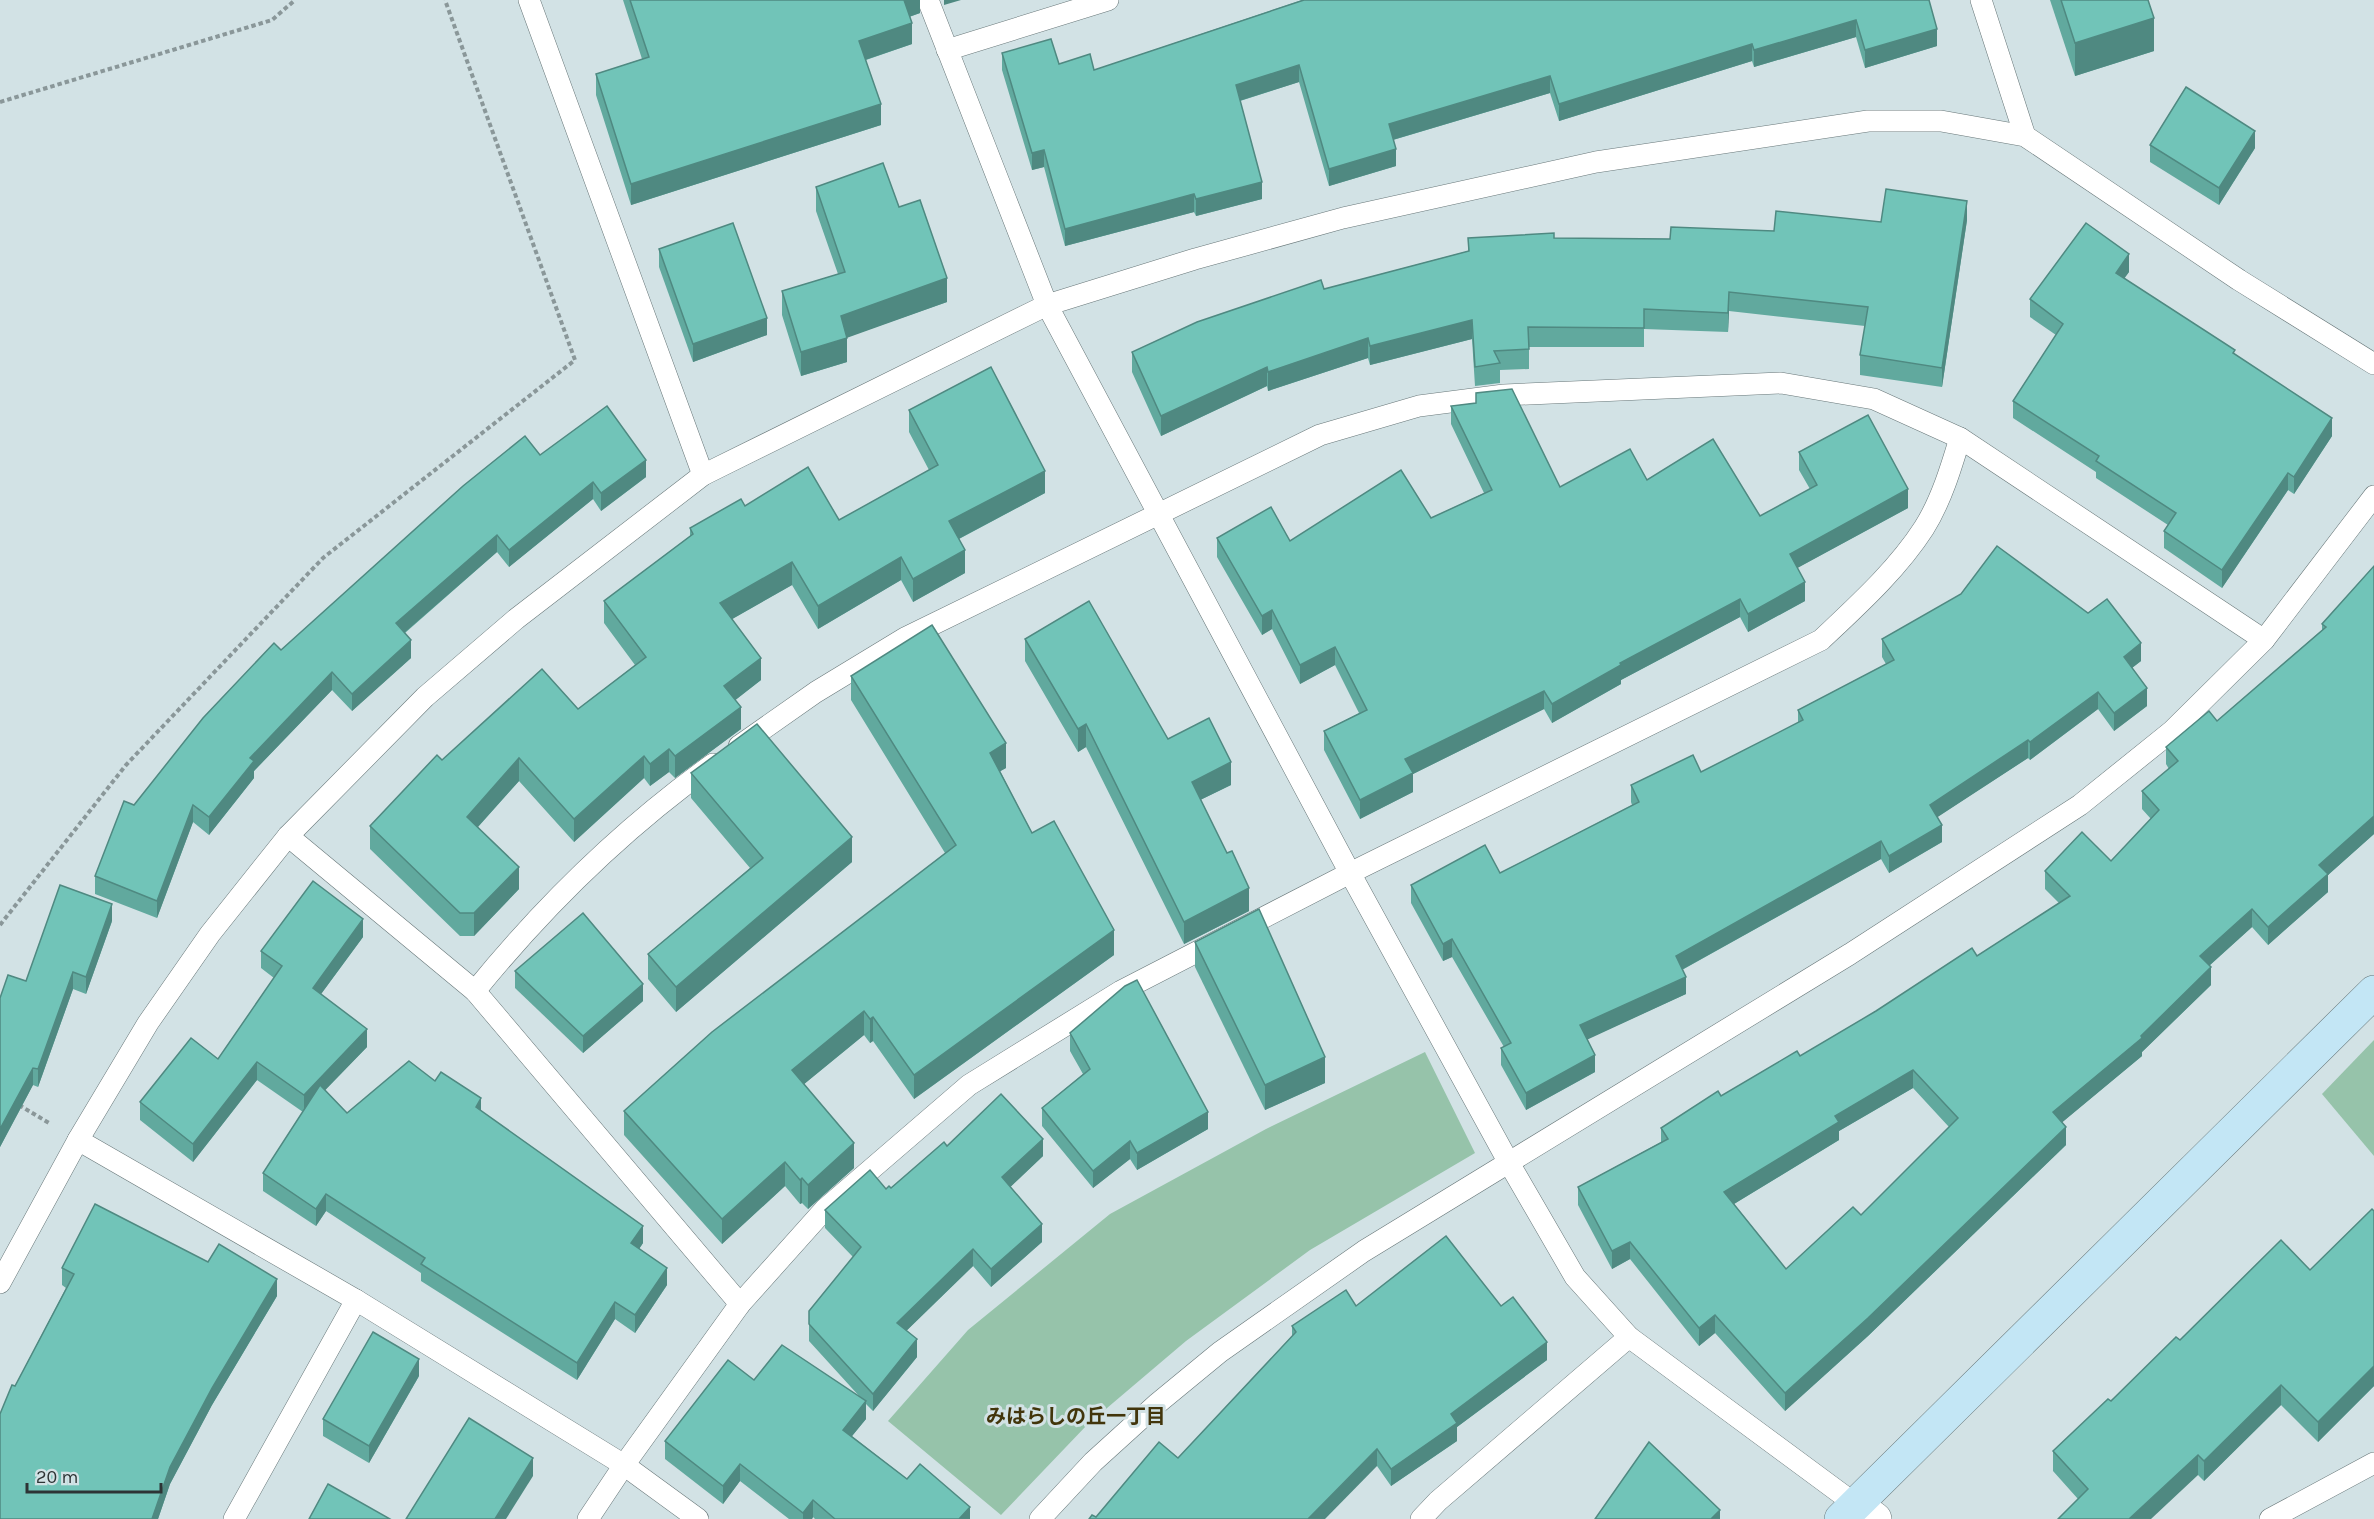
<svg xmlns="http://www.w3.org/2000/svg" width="2374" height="1519" font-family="Karla,'Noto Sans JP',sans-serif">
<rect width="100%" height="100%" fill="#d2e2e5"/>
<g fill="#96c3aa">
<polygon points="2374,1040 2374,1156 2322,1094"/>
<polygon points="1425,1052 1475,1153 1310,1250 1186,1341 1087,1425 1001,1515 888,1421 968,1330 1110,1214 1266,1129"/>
</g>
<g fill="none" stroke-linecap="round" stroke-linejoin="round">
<defs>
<g id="lane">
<polyline points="529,0 703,475"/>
<polyline points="928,0 1047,305 1350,873 1509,1163 1575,1277 1629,1337 1855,1504"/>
<polyline points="1981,0 2025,136"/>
<polyline points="947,50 1108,0"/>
<polyline points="739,746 816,692 905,638 1320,435 1419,406 1504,395 1781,383 1874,399 1960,438 2264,640"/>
<polyline points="288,836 475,991 740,1304"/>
<path d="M 475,991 C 544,906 624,828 713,764"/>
<polyline points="78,1140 356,1300 624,1465 698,1519"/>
<polyline points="0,1283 78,1140 148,1023 210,934 288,836 425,697 516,619 703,475 1047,305 1195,259 1343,218 1596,162 1868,121 1941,121 2025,136 2239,280 2374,364"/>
<polyline points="234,1519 356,1300"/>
<path d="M 588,1519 L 624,1465 L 740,1304 L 825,1209 L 969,1085 L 1121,991 L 1350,873 L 1821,640 C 1857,606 1897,570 1924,528 C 1941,501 1951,468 1960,438"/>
<polyline points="1040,1519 1093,1462 1158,1403 1220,1352 1364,1251 1850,954 2080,805 2172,731 2264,640 2374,496"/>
<polyline points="1421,1519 1438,1501 1629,1337"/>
<polyline points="2270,1519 2374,1463"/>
</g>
<polyline id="street" points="1855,1504 1875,1519"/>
<polyline id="secondary" points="1841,1519 2374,992"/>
</defs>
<use href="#lane" stroke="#687779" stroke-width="22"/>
<use href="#street" stroke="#687779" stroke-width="34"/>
<use href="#secondary" stroke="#687779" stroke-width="34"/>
<g stroke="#8a9799" stroke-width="4" stroke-dasharray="4.5 3" stroke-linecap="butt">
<polyline points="0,102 272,20 295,0"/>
<polyline points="0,925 126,765 323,558 575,360 445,0"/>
<polyline points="19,1105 49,1123"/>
</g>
<use href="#lane" stroke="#fff" stroke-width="21"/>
<use href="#street" stroke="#fff" stroke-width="33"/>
<use href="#secondary" stroke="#c3e6f5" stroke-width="33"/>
</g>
<g fill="#61a99e" fill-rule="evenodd">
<polygon points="623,0 920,0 920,13 909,17 912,44 866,60 881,125 631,205 596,95 596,74 642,59"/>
<polygon points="1302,0 1929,0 1937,46 1865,68 1856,37 1754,67 1752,61 1559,121 1550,93 1393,140 1396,166 1329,186 1299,82 1240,101 1262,199 1196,216 1194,212 1065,246 1044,167 1032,170 1002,70 1002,53 1059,64 1094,70"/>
<polygon points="2050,0 2148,0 2154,51 2075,76"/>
<polygon points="2150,145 2255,148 2219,205 2150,162"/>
<polygon points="816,187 899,207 947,302 847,337 847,362 801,376 782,315 782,291 838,274 816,211"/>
<polygon points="1967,220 1942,387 1860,375 1860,355 1865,326 1729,311 1728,332 1644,329 1644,347 1529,347 1529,369 1500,370 1500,383 1475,386 1472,339 1370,365 1368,358 1268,391 1267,386 1161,436 1132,372 1132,352 1324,289 1468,251 1468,238 1670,239 1881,222"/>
<polygon points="659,249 767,335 693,362 659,267"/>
<polygon points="2129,272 2124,278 2235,354 2332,436 2294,494 2288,490 2222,588 2164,548 2164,531 2168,525 2096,478 2096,472 2013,418 2013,401 2056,335 2030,317 2030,299"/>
<polygon points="1476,393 1560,487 1647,480 1760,516 1810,489 1799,470 1799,452 1908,508 1797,568 1805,601 1748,632 1740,617 1621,680 1621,684 1552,723 1544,709 1413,774 1413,792 1360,819 1324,750 1324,731 1359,713 1335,665 1300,684 1272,629 1262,635 1217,557 1217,538 1290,541 1431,518 1484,493 1451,424 1451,406 1476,403"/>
<polygon points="909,410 1045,493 959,539 965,573 913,602 901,580 818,629 792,585 732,619 761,680 735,700 741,729 675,778 669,772 650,786 644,778 574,842 519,781 478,827 519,889 474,936 460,936 370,849 370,826 578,709 635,665 604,623 604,601 690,536 690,528 745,506 839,520 929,470 909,432"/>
<polygon points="540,455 646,477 601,511 593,499 509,567 497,552 405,633 411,658 352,711 332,690 254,771 254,778 209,835 193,822 157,918 95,894 95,876 134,805 281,650"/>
<path d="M 2374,566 L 2374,834 L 2328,875 L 2328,892 L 2268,945 L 2252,927 L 2209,966 L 2211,985 L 2142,1052 L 2142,1056 L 2062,1122 L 2066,1145 L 1868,1336 L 1785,1411 L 1715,1333 L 1699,1346 L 1630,1259 L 1612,1269 L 1578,1205 L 1578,1187 L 1661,1142 L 1661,1128 L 1800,1056 L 1977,956 L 2059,903 L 2045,889 L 2045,871 L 2111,861 L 2151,819 L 2142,809 L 2142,791 L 2169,769 L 2166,764 L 2166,747 L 2217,721 L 2322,630 L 2322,624 ZM 1913,1088 L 1949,1127 L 1861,1215 L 1786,1269 L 1734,1204 L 1839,1140 L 1839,1131 Z"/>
<polygon points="1025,639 1168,739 1231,785 1200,800 1227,853 1249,911 1184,944 1086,747 1078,752 1025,661"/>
<polygon points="1882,639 2141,661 2132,668 2147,706 2114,731 2098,709 2030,760 2028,758 1937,817 1942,842 1889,873 1881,859 1682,970 1686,994 1587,1039 1595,1072 1526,1110 1501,1065 1501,1048 1504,1047 1452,957 1443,961 1411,903 1411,885 1500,873 1632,805 1631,802 1631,785 1701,772 1798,723 1798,710 1886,664 1882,657"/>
<polygon points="851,676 1006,768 1000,771 1032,833 1114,955 914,1099 873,1041 870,1043 864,1035 804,1084 854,1168 808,1209 802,1203 800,1204 785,1186 722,1244 624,1135 624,1111 945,853 851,700"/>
<polygon points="691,773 852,862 676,1012 648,979 648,954 750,868 691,798"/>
<polygon points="112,921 86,994 73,989 38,1087 33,1085 0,1147 0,998 26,981"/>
<polygon points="363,937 321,994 367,1047 325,1090 347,1113 435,1081 481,1111 643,1243 639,1249 667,1285 635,1333 615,1319 577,1380 421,1281 421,1273 326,1211 316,1226 263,1191 263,1173 303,1112 257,1080 193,1162 140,1120 140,1102 218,1059 274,978 261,968 261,951"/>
<polygon points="1195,942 1325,1083 1265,1110 1195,967"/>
<polygon points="515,971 643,1001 583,1053 515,988"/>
<polygon points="1070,1033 1208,1129 1137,1170 1130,1159 1093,1188 1042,1126 1042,1108 1083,1074 1070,1051"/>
<polygon points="947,1146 1043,1156 1010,1187 1042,1242 991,1287 973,1266 906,1331 917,1357 873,1411 866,1404 866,1419 852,1436 907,1479 970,1519 815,1519 813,1517 812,1519 789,1519 740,1481 723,1504 665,1459 665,1441 754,1380 860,1397 809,1341 809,1311 853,1257 825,1228 825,1210 886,1189 891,1188"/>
<polygon points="2374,1211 2374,1386 2318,1442 2281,1405 2204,1481 2198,1475 2078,1499 2053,1471 2053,1451 2180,1340 2310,1270"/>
<polygon points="208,1262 277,1296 212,1405 170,1484 158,1519 0,1519 15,1386 66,1288 62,1285 62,1268"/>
<polygon points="1356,1306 1501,1306 1547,1360 1457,1427 1457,1441 1391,1486 1377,1466 1096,1517 1178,1458 1292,1336 1292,1326"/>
<polygon points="419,1376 369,1463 323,1436 323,1419"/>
</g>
<g fill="#4f8981">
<polygon points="903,0 920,0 920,13 903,19"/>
<polygon points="944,0 961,0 944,5"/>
<polygon points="2154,18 2154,51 2075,76 2075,43"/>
<polygon points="1856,20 1856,37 1754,67 1754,50"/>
<polygon points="912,23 912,44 859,62 859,41"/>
<polygon points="1937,29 1937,46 1865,68 1865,50"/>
<polygon points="1752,44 1752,61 1559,121 1559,104"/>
<polygon points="1299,65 1299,82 1236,102 1236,85"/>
<polygon points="1550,76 1550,93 1389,141 1389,124"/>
<polygon points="881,104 881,125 631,205 631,184"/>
<polygon points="2255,131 2255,148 2219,205 2219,188"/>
<polygon points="1396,149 1396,166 1329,186 1329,169"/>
<polygon points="1044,150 1044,167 1032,170 1032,153"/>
<polygon points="1262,182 1262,199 1196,216 1196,199"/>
<polygon points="1194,194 1194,212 1065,246 1065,229"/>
<polygon points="1967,201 1967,220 1942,387 1942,368"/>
<polygon points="2129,254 2129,272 2116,290 2116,273"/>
<polygon points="947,278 947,302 841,340 841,316"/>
<polygon points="1729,292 1729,311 1728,332 1728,313"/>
<polygon points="767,318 767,335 693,362 693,344"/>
<polygon points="1472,320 1472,339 1370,365 1370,346"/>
<polygon points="847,338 847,362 801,376 801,352"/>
<polygon points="1368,338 1368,358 1268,391 1268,372"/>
<polygon points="1267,367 1267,386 1161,436 1161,416"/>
<polygon points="2332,418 2332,436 2294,494 2294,477"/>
<polygon points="646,460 646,477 601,511 601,493"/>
<polygon points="1045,471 1045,493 949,544 949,521"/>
<polygon points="2288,473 2288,490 2222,588 2222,570"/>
<polygon points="593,482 593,499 509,567 509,550"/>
<polygon points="1908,489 1908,508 1790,572 1790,554"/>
<polygon points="497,535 497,552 396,640 396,623"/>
<polygon points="965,550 965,573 913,602 913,579"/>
<polygon points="901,557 901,580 818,629 818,606"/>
<polygon points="792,562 792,585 720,626 720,603"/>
<polygon points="1805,582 1805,601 1748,632 1748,614"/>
<polygon points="1740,599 1740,617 1621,680 1621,684 1552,723 1552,704 1620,663"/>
<polygon points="1272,610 1272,629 1262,635 1262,616"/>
<polygon points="411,640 411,658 352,711 352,694"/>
<polygon points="2141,643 2141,661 2124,674 2124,657"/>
<polygon points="1335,647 1335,665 1300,684 1300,665"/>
<polygon points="761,658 761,680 724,709 724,686"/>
<polygon points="332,672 332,690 254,771 254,778 209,835 209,817 250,758"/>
<polygon points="2147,688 2147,706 2114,731 2114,713"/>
<polygon points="1544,691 1544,709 1413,774 1413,792 1360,819 1360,800 1405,759"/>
<polygon points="2098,692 2098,709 2030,760 2030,742"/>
<polygon points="741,707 741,729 675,778 675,756"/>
<polygon points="1086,724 1086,747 1078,752 1078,729"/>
<polygon points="2028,740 2028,758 1930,822 1930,805"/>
<polygon points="1006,743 1006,768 990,777 990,753"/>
<polygon points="669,749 669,772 650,786 650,764"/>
<polygon points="644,756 644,778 574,842 574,819"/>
<polygon points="519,758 519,781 467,839 467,817"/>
<polygon points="1231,762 1231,785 1192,804 1192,782"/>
<polygon points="193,805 193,822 157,918 157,901"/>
<polygon points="2374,816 2374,834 2328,875 2328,892 2268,945 2268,927 2319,865"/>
<polygon points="1942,825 1942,842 1889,873 1889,856"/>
<polygon points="852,837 852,862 676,1012 676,987"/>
<polygon points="1881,841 1881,859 1676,973 1676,956"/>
<polygon points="519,867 519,889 474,936 474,913"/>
<polygon points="1249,888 1249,911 1184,944 1184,922"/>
<polygon points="112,904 112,921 86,994 86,977"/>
<polygon points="2252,909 2252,927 2200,974 2200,956"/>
<polygon points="363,919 363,937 313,1005 313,988"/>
<polygon points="1114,930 1114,955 914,1099 914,1075"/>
<polygon points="1452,939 1452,957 1443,961 1443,944"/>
<polygon points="2211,967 2211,985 2142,1052 2142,1056 2053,1130 2053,1112 2141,1036"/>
<polygon points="73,972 73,989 38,1087 38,1069"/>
<polygon points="1686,977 1686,994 1580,1043 1580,1025"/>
<polygon points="643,984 643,1001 583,1053 583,1036"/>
<polygon points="864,1011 864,1035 792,1094 792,1070"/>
<polygon points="873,1017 873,1041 870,1043 870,1019"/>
<polygon points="367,1029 367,1047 304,1112 304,1095"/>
<polygon points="1595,1055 1595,1072 1526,1110 1526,1093"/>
<polygon points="1325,1057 1325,1083 1265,1110 1265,1085"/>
<polygon points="257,1062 257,1080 193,1162 193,1144"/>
<polygon points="33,1068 33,1085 0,1147 0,1129"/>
<polygon points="1913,1070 1913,1088 1839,1131 1839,1140 1724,1210 1724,1192 1835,1116"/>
<polygon points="481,1098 481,1116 476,1107"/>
<polygon points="1208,1112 1208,1129 1137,1170 1137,1153"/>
<polygon points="2066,1127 2066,1145 1868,1336 1785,1411 1785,1393"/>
<polygon points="1043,1139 1043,1156 1002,1195 1002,1177"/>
<polygon points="1130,1141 1130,1159 1093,1188 1093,1171"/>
<polygon points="854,1143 854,1168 808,1209 808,1185"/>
<polygon points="785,1162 785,1186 722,1244 722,1219"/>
<polygon points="802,1178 802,1203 800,1204 800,1180"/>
<polygon points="326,1194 326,1211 316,1226 316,1209"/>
<polygon points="1042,1224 1042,1242 991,1287 991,1269"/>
<polygon points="643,1226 643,1243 631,1261 631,1243"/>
<polygon points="1630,1242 1630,1259 1612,1269 1612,1251"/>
<polygon points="973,1249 973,1266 897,1340 897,1323"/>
<polygon points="667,1268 667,1285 635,1333 635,1315"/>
<polygon points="277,1279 277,1296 212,1405 170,1484 158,1519 152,1519 170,1467 212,1388"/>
<polygon points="615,1302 615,1319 577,1380 577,1363"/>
<polygon points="1715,1315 1715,1333 1699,1346 1699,1328"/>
<polygon points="917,1339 917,1357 873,1411 873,1394"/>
<polygon points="1547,1342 1547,1360 1457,1427 1457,1441 1391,1486 1391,1469 1451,1414"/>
<polygon points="419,1359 419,1376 369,1463 369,1446"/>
<polygon points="2374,1366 2374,1386 2318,1442 2318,1422"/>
<polygon points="2281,1385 2281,1405 2204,1481 2204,1461"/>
<polygon points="866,1401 866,1419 843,1447 843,1430"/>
<polygon points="1377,1449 1377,1466 1325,1519 1308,1519"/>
<polygon points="2198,1455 2198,1475 2151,1519 2129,1519"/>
<polygon points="533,1458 533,1476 506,1519 495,1519"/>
<polygon points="740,1464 740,1481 723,1504 723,1486"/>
<polygon points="813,1500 813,1517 812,1519 803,1519 803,1513"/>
<polygon points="970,1507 970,1519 959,1519"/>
<polygon points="1720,1510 1720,1519 1711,1519"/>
</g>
<g fill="#71c4b8" stroke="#4f8981" stroke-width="1.5" fill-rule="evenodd">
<polygon points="630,0 904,0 912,23 859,41 881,104 631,184 596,74 649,57"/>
<polygon points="1304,0 1929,0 1937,29 1865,50 1856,20 1754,50 1752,44 1559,104 1550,76 1389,124 1396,149 1329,169 1299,65 1236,85 1262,182 1196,199 1194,194 1065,229 1044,150 1032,153 1002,53 1051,39 1059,64 1090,54 1094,70"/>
<polygon points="2061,0 2148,0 2154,18 2075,43"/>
<polygon points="2186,87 2255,131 2219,188 2150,145"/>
<polygon points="883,163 899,207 920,200 947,278 841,316 847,338 801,352 782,291 845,272 816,187"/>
<polygon points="1886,189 1967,201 1942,368 1860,355 1868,307 1729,292 1728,313 1644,309 1644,328 1528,327 1529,349 1494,351 1500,363 1475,367 1472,320 1370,346 1368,338 1268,372 1267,367 1161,416 1132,352 1197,322 1321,280 1324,289 1469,251 1468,238 1554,233 1554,238 1670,239 1671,227 1774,231 1776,211 1881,222"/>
<polygon points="733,223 767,318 693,344 659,249"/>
<polygon points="2086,223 2129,254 2116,273 2235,350 2233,353 2332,418 2294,477 2288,473 2222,570 2164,531 2176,513 2096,461 2099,456 2013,401 2063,324 2030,299"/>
<polygon points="991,367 1045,471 949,521 965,550 913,579 901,557 818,606 792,562 720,603 761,658 724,686 741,707 675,756 669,749 650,764 644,756 574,819 519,758 467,817 519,867 474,913 460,913 370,826 437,755 442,760 542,669 578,709 646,657 604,601 693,534 690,528 741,499 745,506 808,467 839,520 938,465 909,410"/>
<polygon points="1512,389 1560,487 1630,449 1647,480 1713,439 1760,516 1817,485 1799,452 1868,415 1908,489 1790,554 1805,582 1748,614 1740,599 1620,663 1621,665 1552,704 1544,691 1405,759 1413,773 1360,800 1324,731 1367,710 1335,647 1300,665 1272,610 1262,616 1217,538 1271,507 1290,541 1401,470 1431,518 1492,490 1451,406 1476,403 1476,393"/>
<polygon points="607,406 646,460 601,493 593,482 509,550 497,535 396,623 411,640 352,694 332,672 250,758 254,761 209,817 193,805 157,901 95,876 124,801 134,805 203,718 274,643 281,650 463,486 525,436 540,455"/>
<polygon points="1997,546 2088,613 2107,599 2141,643 2124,657 2147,688 2114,713 2098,692 2030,742 2028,740 1930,805 1942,825 1889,856 1881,841 1676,956 1686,977 1580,1025 1595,1055 1526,1093 1501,1048 1511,1043 1452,939 1443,944 1411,885 1485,845 1500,873 1639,802 1631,785 1693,755 1701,772 1803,720 1798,710 1894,660 1882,639 1961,594"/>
<path d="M 2374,566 L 2374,816 L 2319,865 L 2328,874 L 2268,927 L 2252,909 L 2200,956 L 2211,967 L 2141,1036 L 2142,1038 L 2053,1112 L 2066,1127 L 1868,1318 L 1785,1393 L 1715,1315 L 1699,1328 L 1630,1242 L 1612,1251 L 1578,1187 L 1668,1139 L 1661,1128 L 1718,1091 L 1721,1096 L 1797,1051 L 1800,1056 L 1876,1011 L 1972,948 L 1977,956 L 2070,896 L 2045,871 L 2082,832 L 2111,861 L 2159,810 L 2142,791 L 2178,761 L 2166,747 L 2209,711 L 2217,721 L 2326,627 L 2322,624 ZM 1913,1070 L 1958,1118 L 1861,1215 L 1853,1207 L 1786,1269 L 1724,1192 L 1839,1122 L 1835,1116 Z"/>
<polygon points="1089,601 1168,739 1209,718 1231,762 1192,782 1227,853 1232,851 1249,888 1184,922 1086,724 1078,729 1025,639"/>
<polygon points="932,625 1006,743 990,753 1032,833 1054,821 1114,930 914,1075 873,1017 870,1019 864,1011 792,1070 854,1143 808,1185 802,1178 800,1180 785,1162 722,1219 624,1111 712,1032 956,845 851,676"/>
<polygon points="757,724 852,837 676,987 648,954 763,858 691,773"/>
<polygon points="313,881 363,919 313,988 367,1029 304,1095 257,1062 193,1144 140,1102 191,1038 218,1059 282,966 261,951"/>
<polygon points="60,885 112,904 86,977 73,972 38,1069 33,1068 0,1129 0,998 8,975 26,981"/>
<polygon points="1259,909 1325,1057 1265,1085 1195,942"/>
<polygon points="583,913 643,984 583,1036 515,971"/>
<polygon points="1137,980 1208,1112 1137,1153 1130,1141 1093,1171 1042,1108 1090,1069 1070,1033 1125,986"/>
<polygon points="409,1061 435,1081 441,1072 481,1098 476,1107 643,1226 631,1243 667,1268 635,1315 615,1302 577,1363 421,1264 425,1258 326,1194 316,1209 263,1173 320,1085 347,1113"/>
<polygon points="1001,1094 1043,1139 1002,1177 1042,1224 991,1269 973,1249 897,1323 917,1339 873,1394 809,1324 809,1311 861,1247 825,1210 870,1170 886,1189 889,1186 891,1188 944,1142 947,1146"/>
<polygon points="95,1204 208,1262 219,1244 277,1279 212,1388 170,1467 152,1519 0,1519 0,1414 12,1385 15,1386 74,1274 62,1268"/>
<polygon points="2372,1209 2374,1211 2374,1366 2318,1422 2281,1385 2204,1461 2198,1455 2129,1519 2058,1519 2088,1489 2053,1451 2108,1399 2111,1401 2176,1337 2180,1340 2281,1240 2310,1270"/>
<polygon points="1446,1236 1501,1306 1513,1297 1547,1342 1451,1414 1457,1423 1391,1469 1377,1449 1308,1519 1089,1519 1092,1515 1096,1517 1159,1442 1178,1458 1296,1332 1292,1326 1346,1290 1356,1306"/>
<polygon points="373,1332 419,1359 369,1446 323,1419"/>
<polygon points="782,1345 866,1401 843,1430 907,1479 920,1464 970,1507 959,1519 835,1519 813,1500 803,1513 740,1464 723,1486 665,1441 728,1360 754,1380"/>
<polygon points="469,1418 533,1458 495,1519 406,1519"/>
<polygon points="1649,1442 1720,1510 1711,1519 1595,1519"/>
<polygon points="328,1484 390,1519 309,1519"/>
</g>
<g text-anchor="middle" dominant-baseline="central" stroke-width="6" stroke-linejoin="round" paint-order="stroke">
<g font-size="20" font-weight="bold" fill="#42350b" stroke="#d2e2e5">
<text x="1076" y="1416">みはらしの丘一丁目</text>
</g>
</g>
<path d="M27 1483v9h134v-9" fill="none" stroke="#2d3435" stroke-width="3"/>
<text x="36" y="1483" font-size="18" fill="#2d3435" stroke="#d2e2e5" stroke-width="4.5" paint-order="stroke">20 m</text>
</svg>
